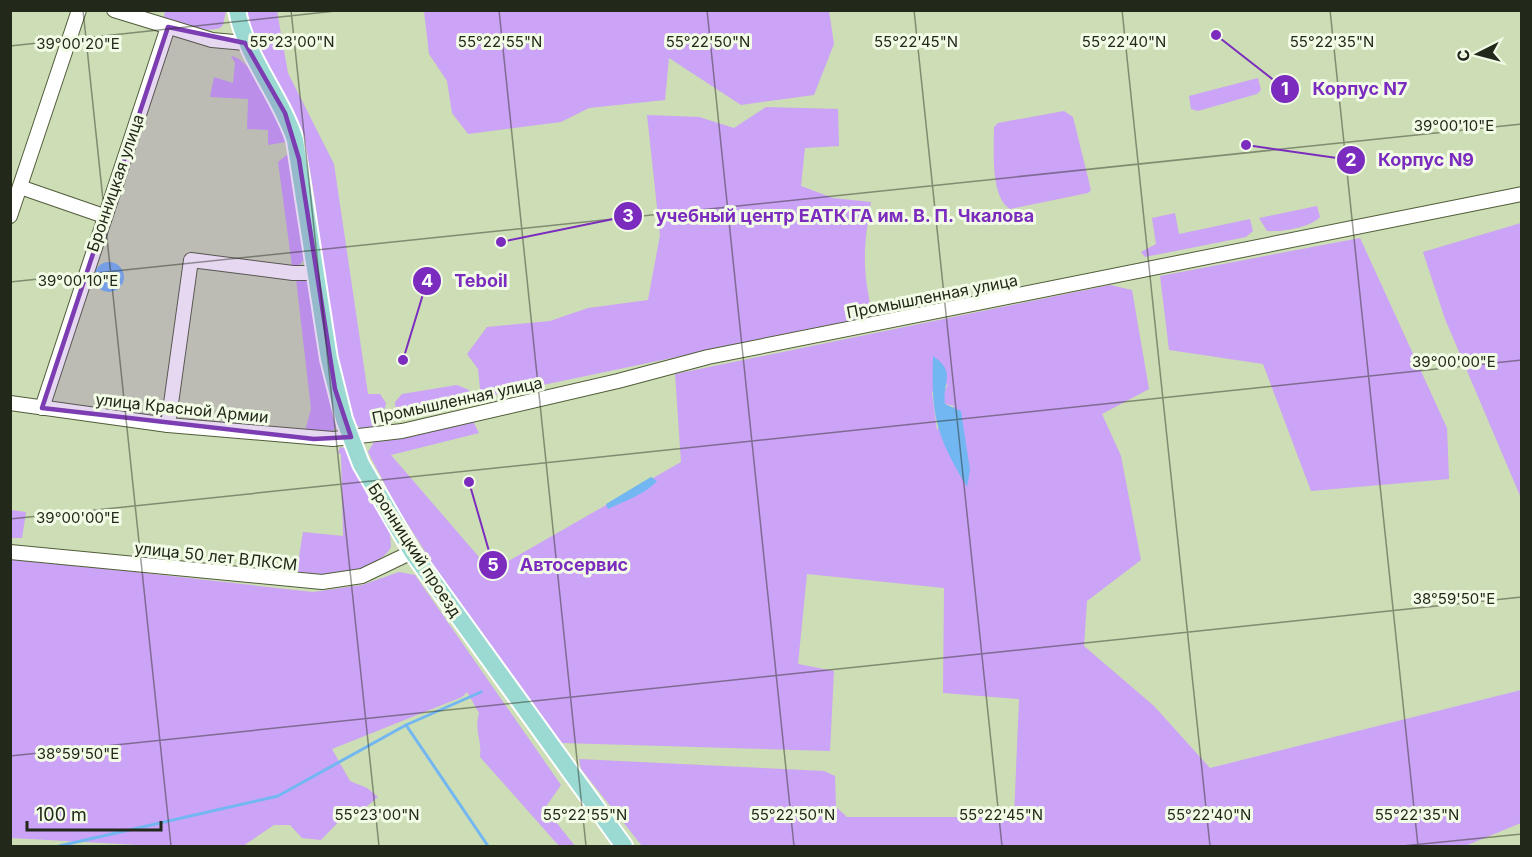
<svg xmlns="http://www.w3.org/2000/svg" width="1532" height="857" font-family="Inter,sans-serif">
<rect width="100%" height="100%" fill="#cdddb5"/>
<g fill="#cba3f7" fill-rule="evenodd">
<path d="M 165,11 L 226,11 L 223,25 L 220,28 C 205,33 177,26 164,18 Z"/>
<path d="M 244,11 L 277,11 L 288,73 L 334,164 L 368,394 L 380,394 L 386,403 C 382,425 362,444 351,414 C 321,325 326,229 303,139 C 295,104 272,76 256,45 C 251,34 248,22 244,11 Z"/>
<polygon points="424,11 829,11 834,44 814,95 741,105 669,58 665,100 589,108 561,122 468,134 452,113 447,81 429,54"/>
<path d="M 231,56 C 253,58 282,122 286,142 L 268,145 L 268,130 L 247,129 L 248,99 L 210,97 L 214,77 L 233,83 L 235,63 Z"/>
<polygon points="1258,78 1261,90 1257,94 1198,111 1191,109 1189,96"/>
<path d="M 766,107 L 838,109 L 839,146 L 805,148 L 801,186 L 833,198 L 871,202 C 863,249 862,270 873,316 L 481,398 L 478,369 L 467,354 L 487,327 L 550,321 L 588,308 L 648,300 L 660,235 L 647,115 L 699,117 L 734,128 Z"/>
<path d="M 1064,111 L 1073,117 L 1091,190 L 1088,193 L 1010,209 C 990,197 994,149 994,127 L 998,123 Z"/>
<polygon points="289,153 305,258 299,266 292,266 278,162"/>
<path d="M 1317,206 L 1320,217 C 1309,228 1282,232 1267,231 L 1259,218 Z"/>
<polygon points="1175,213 1179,234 1250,219 1253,231 1246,237 1145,257 1141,252 1156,244 1152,218"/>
<polygon points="1521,223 1522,223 1521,498 1445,319 1423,252"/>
<polygon points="1360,238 1447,428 1449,479 1311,491 1263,364 1169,350 1160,276"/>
<polygon points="296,279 306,279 310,286 323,373 336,426 331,434 304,435 311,409"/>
<path d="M 1110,285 L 1132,290 L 1149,389 L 1102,414 L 1121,456 L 1141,560 L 1087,601 L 1084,646 L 1154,706 L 1210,768 L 1521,690 L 1521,823 L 1465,846 L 642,846 L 581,769 L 579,759 L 824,771 L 835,776 L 836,807 L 847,817 L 1014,817 L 1019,699 L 943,693 L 944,588 L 807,574 L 798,664 L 834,671 L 830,751 L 562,743 L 435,567 L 398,509 L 368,452 L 374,442 L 473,421 L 479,433 L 391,455 L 491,571 L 681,462 L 675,374 ZM 948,384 L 943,394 L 945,404 L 954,406 L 937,430 L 932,392 Z"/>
<polygon points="457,385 469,390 471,397 467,403 397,421 395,402 402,394"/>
<path d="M 340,447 L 345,448 L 390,533 L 391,547 C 376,574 317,578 291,573 L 290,569 L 297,569 L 303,532 L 343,536 L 341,454 L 338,453 Z"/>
<polygon points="11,510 26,512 22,538 11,538"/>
<path d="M 10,558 L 313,592 L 362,585 L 399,572 L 415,575 L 561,785 L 545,808 L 575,846 L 559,846 L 480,757 C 482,737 474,733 479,713 L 467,692 L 462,697 L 332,749 L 350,781 L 367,788 L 378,797 L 366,807 L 348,812 L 321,840 L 302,838 L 290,825 L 274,825 L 243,846 L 157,846 L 11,838 Z"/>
</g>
<g fill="#73b7f2">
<circle cx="109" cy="277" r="15"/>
<path d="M 933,356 C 957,372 942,382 945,404 L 961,411 L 970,470 L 967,487 C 936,435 931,416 933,356 Z"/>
<path d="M 651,477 L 657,481 C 647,493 623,502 608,509 L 606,504 Z"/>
</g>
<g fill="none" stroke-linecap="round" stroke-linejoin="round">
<g stroke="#73b7f2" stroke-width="3">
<polyline points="406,725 488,846"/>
<polyline points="59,846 278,796 406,725 481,692"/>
</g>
<defs>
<g id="minor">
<polyline points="114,10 212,40 245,43"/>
<polyline points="20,187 104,216"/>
<polyline points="10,216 79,10"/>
<polyline points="10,403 168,425 333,439 402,431 618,381 708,357 1522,194"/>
<polyline points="42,408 168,27"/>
<polyline points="168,425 191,260 293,273 316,273"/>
<polyline points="10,552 322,582 362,576 412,552"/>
</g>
<path id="major" d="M 237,10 C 246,58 280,94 295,140 L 329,359 L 344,419 L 361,464 L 412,552 L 624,846"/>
</defs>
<use href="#minor" stroke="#505d3a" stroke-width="16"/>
<use href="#major" stroke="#fff" stroke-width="20"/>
<use href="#minor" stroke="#fff" stroke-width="14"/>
<use href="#major" stroke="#9adad3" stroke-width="16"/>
</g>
<path fill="#7c3db2" fill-opacity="0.2" stroke="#7c3db2" stroke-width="4.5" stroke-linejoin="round" d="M 168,27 L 245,43 L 285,113 L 299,159 L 335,389 L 351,437 L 314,439 L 42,408 Z"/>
<path fill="none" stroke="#23291a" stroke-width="1.5" stroke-opacity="0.45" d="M 83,10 L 171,846M 291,10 L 379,846M 499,10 L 586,846M 707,10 L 794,846M 914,10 L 1002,846M 1122,10 L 1210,846M 1330,10 L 1418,846M 10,46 L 345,10M 10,282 L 1522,124M 10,519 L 1522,360M 10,756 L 1522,597M 1402,846 L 1522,834"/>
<g text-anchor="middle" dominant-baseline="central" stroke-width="6" stroke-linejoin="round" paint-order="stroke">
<g font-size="16" fill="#23291a" stroke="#f2fbe6">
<text transform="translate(115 183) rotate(-71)">Бронницкая улица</text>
<text transform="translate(932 296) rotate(-11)">Промышленная улица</text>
<text transform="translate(457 400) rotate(-12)">Промышленная улица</text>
<text transform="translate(182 408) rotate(6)">улица Красной Армии</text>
<text transform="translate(415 550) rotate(57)">Бронницкий проезд</text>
<text transform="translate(216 556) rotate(6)">улица 50 лет ВЛКСМ</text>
</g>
</g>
<g font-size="15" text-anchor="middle" fill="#23291a" stroke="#f2fbe6" stroke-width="6" stroke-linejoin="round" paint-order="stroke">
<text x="292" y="47">55°23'00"N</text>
<text x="500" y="47">55°22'55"N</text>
<text x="708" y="47">55°22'50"N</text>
<text x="916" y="47">55°22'45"N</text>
<text x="1124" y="47">55°22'40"N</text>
<text x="1332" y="47">55°22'35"N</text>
<text x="78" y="49">39°00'20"E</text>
<text x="1454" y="131">39°00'10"E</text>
<text x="78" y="286">39°00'10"E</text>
<text x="1454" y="367">39°00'00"E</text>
<text x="78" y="523">39°00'00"E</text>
<text x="1454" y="604">38°59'50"E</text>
<text x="78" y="759">38°59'50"E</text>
<text x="377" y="820">55°23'00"N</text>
<text x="585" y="820">55°22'55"N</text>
<text x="793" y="820">55°22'50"N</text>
<text x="1001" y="820">55°22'45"N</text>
<text x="1209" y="820">55°22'40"N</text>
<text x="1417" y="820">55°22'35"N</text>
</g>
<path fill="none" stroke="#7b2cbf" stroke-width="2" d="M1216 35L1285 89M1246 145L1351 160M501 242L628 216M403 360L427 281M469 482L493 565"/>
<g fill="#7b2cbf" stroke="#f2fbe6" stroke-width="2">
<circle cx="1216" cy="35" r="6"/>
<circle cx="1246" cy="145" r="6"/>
<circle cx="501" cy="242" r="6"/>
<circle cx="403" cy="360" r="6"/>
<circle cx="469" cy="482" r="6"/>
<circle cx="1285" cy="89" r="15"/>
<circle cx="1351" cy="160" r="15"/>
<circle cx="628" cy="216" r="15"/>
<circle cx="427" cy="281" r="15"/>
<circle cx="493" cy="565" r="15"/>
</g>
<g font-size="18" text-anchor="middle" font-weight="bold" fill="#fff">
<text x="1285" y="95">1</text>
<text x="1351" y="166">2</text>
<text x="628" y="222">3</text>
<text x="427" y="287">4</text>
<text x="493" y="571">5</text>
</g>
<g font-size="18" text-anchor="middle" font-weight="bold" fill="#7b2cbf" stroke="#f2fbe6" stroke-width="6" stroke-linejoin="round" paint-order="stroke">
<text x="1360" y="95">Корпус N7</text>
<text x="1426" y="166">Корпус N9</text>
<text x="845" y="222">учебный центр ЕАТК ГА им. В. П. Чкалова</text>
<text x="481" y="287">Teboil</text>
<text x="574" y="571">Автосервис</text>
</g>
<rect width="1532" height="857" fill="none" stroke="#23291a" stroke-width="24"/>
<g transform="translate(1478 54) rotate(264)" stroke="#f2fbe6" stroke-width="4.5" paint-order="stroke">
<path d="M0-4.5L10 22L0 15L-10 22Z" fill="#23291a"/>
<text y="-9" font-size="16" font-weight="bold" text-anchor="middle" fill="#23291a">С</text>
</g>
<path d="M27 821v9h134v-9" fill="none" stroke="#23291a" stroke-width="3"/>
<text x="36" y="821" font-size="18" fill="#23291a" stroke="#f2fbe6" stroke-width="4.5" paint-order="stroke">100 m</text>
</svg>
